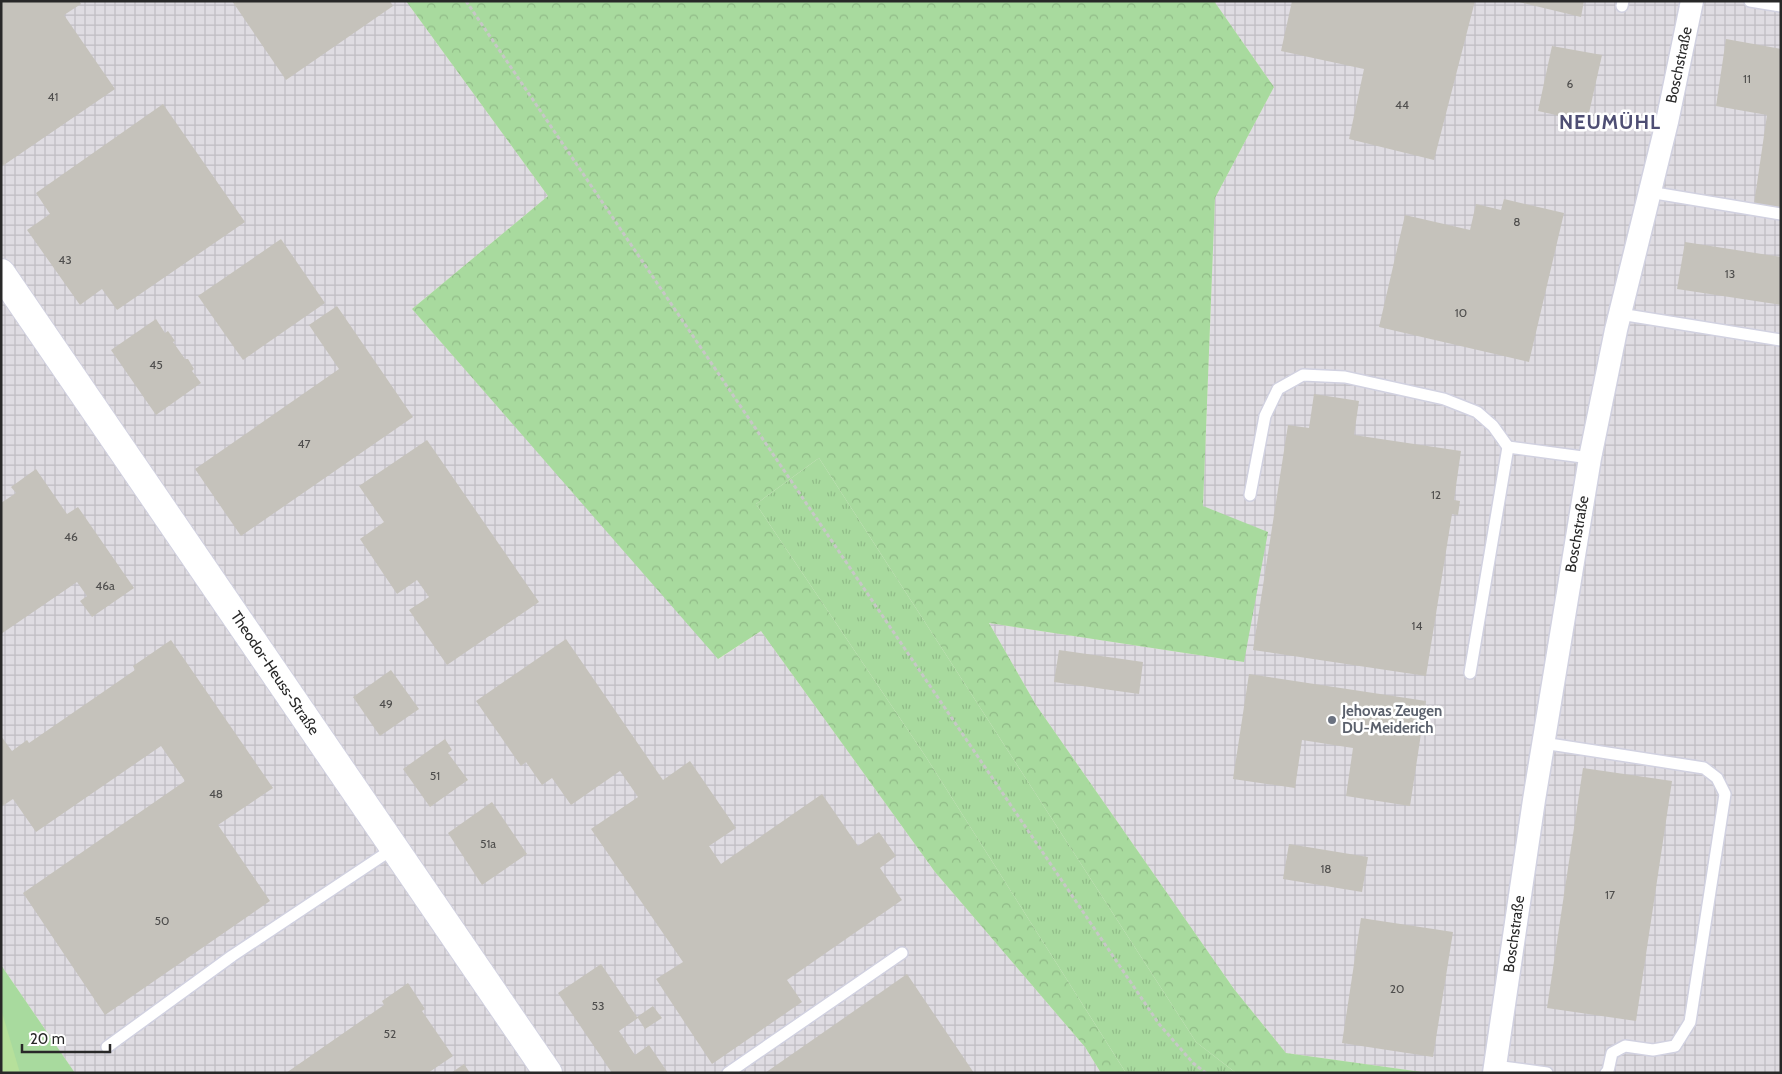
<svg xmlns="http://www.w3.org/2000/svg" width="1782" height="1074" font-family="Cabin,sans-serif">
<defs>
<pattern id="industrial-grid" width="8" height="8" patternUnits="userSpaceOnUse" patternTransform="scale(1.25)"><rect width="8" height="8" fill="#dfdce2"/><path d="M0 4h8M4 0v8" fill="none" stroke="#bfbdc2"/></pattern>
<pattern id="grass-tufts" width="24" height="20" patternUnits="userSpaceOnUse" patternTransform="scale(1.25)"><rect width="24" height="20" fill="#a8da9e"/><path d="M3 7l-1-3M5 7V3M7 7l1-3M15 17l-1-3M17 17v-4M19 17l1-3" fill="none" stroke="#91bb88"/></pattern>
<pattern id="forest-crowns" width="20" height="18" patternUnits="userSpaceOnUse" patternTransform="scale(1.25)"><rect width="20" height="18" fill="#a8da9e"/><path d="M2 6a3 3 0 1 1 6 0M12 15a3 3 0 1 1 6 0" fill="none" stroke="#91bb88"/></pattern>
</defs>
<rect width="100%" height="100%" fill="#e9e6dc"/>
<g fill="url(#industrial-grid)">
<polygon points="1,1 406,1 548,196 412,309 719,659 761,631 935,872 1085,1047 1101,1073 75,1073 1,965"/>
<polygon points="1214,1 1781,1 1781,1073 1429,1073 1286,1053 1234,989 1036,705 989,623 1244,662 1203,506 1215,198 1274,87"/>
</g>
<polygon fill="url(#grass-tufts)" points="819,458 1196,1042 1236,1073 1126,1073 926,757 756,504"/>
<polygon fill="url(#forest-crowns)" points="406,1 1214,1 1274,87 1215,198 1203,506 1268,532 1244,662 989,623 1036,705 1234,989 1286,1053 1429,1073 1236,1073 1196,1042 819,458 756,504 926,757 1126,1073 1101,1073 1085,1047 935,872 761,631 718,659 412,309 548,196"/>
<polygon fill="#a8da9e" points="1,965 75,1073 1,1073"/>
<polygon fill="#b6e09b" points="1,1009 20,1073 1,1073"/>
<g fill="#c5c2bb">
<polygon points="1,1 79,1 81,4 64,15 115,89 1,167"/>
<polygon points="232,1 390,1 393,6 286,80"/>
<polygon points="1292,1 1475,1 1434,160 1349,139 1364,69 1281,51"/>
<polygon points="1515,1 1584,1 1581,17"/>
<polygon points="1726,39 1781,49 1781,208 1754,204 1767,115 1716,106"/>
<polygon points="1552,46 1602,55 1587,122 1538,111"/>
<polygon points="163,104 245,222 117,310 102,289 80,305 27,230 50,214 36,193"/>
<polygon points="1504,199 1564,213 1529,362 1379,327 1405,215 1470,230 1476,204 1501,210"/>
<polygon points="281,239 325,303 243,360 198,296"/>
<polygon points="1685,242 1781,257 1781,305 1677,289"/>
<polygon points="337,306 413,417 241,536 195,469 339,369 309,325"/>
<polygon points="156,319 165,333 168,331 175,341 173,342 185,359 188,359 194,369 192,371 201,383 156,415 111,350"/>
<polygon points="1314,394 1359,401 1354,435 1461,451 1454,500 1460,501 1458,515 1452,514 1426,676 1253,650 1288,425 1309,428"/>
<polygon points="427,440 539,602 447,665 409,610 429,597 417,580 397,594 360,539 384,522 359,486"/>
<polygon points="36,469 67,514 78,507 134,588 92,617 80,601 87,596 77,582 1,634 1,503 16,493 11,487"/>
<polygon points="566,639 663,780 690,761 736,828 709,846 721,864 822,794 858,846 879,832 896,856 880,868 902,900 787,980 802,1002 712,1064 656,979 683,962 591,829 638,797 620,771 571,805 552,778 542,785 526,762 521,766 476,701"/>
<polygon points="171,640 273,788 218,825 270,901 105,1015 23,893 185,781 161,746 36,832 13,799 1,807 1,736 12,751 27,740 29,743 135,670 133,666"/>
<polygon points="1059,650 1143,662 1139,694 1054,682"/>
<polygon points="391,670 419,709 380,736 353,697"/>
<polygon points="1249,674 1426,701 1410,806 1346,796 1353,748 1302,740 1295,788 1233,779"/>
<polygon points="445,739 452,750 448,753 468,780 430,807 403,769"/>
<polygon points="1583,768 1672,781 1636,1021 1547,1008"/>
<polygon points="492,802 527,854 482,885 448,833"/>
<polygon points="1289,844 1368,857 1362,892 1283,879"/>
<polygon points="1361,918 1453,932 1433,1057 1342,1043"/>
<polygon points="601,964 637,1017 653,1006 662,1018 645,1029 638,1018 619,1031 635,1055 649,1045 668,1073 612,1073 558,993"/>
<polygon points="907,974 974,1073 765,1073 834,1025"/>
<polygon points="408,983 425,1009 422,1011 453,1056 428,1073 286,1073 384,1005 382,1001"/>
<polygon points="464,1064 470,1073 451,1073"/>
</g>
<g fill="none" stroke-linecap="round" stroke-linejoin="round">
<defs>
<g id="service">
<polyline points="1750,1 1781,6"/>
<polyline points="1622,6 1623,1"/>
<polyline points="1649,192 1781,214"/>
<polyline points="1620,314 1781,340"/>
<polyline points="1250,495 1265,416 1278,389 1303,375 1345,377 1444,399 1477,412 1493,426 1508,447"/>
<polyline points="1470,673 1508,447 1590,458"/>
<polyline points="1543,743 1704,768 1717,778 1725,794 1690,1022 1675,1046 1653,1050 1625,1046 1612,1053 1608,1071 1606,1073"/>
<polyline points="107,1047 232,956 394,848"/>
<polyline points="1495,1066 1547,1073"/>
<polyline points="728,1073 902,953"/>
</g>
<polyline id="minor" points="1494,1073 1534,800 1590,458 1616,330 1667,122 1692,1"/>
<polyline id="tertiary" points="1,273 548,1073"/>
</defs>
<use href="#service" stroke="#d1d1e0" stroke-width="14"/>
<use href="#minor" stroke="#d1d1e0" stroke-width="25"/>
<use href="#tertiary" stroke="#d1d1e0" stroke-width="30"/>
<polyline stroke="#c7c7c7" stroke-width="3" stroke-dasharray="4 2.5" stroke-linecap="butt" points="466,1 1159,1024 1193,1063 1206,1073"/>
<use href="#service" stroke="#fff" stroke-width="11"/>
<use href="#minor" stroke="#fff" stroke-width="22"/>
<use href="#tertiary" stroke="#fff" stroke-width="28"/>
</g>
<circle fill="#6b7280" stroke="#fff" stroke-width="2" cx="1332" cy="720" r="5"/>
<g text-anchor="middle" dominant-baseline="central" stroke-width="5" stroke-linejoin="round" paint-order="stroke">
<g font-size="12" fill="#4f4e4d">
<text x="1747" y="78">11</text>
<text x="1570" y="83">6</text>
<text x="53" y="96">41</text>
<text x="1402" y="104">44</text>
<text x="1517" y="221">8</text>
<text x="65" y="259">43</text>
<text x="1730" y="273">13</text>
<text x="1461" y="312">10</text>
<text x="156" y="364">45</text>
<text x="304" y="443">47</text>
<text x="1436" y="494">12</text>
<text x="71" y="536">46</text>
<text x="105" y="585">46a</text>
<text x="1417" y="625">14</text>
<text x="386" y="703">49</text>
<text x="435" y="775">51</text>
<text x="216" y="793">48</text>
<text x="488" y="843">51a</text>
<text x="1326" y="868">18</text>
<text x="1610" y="894">17</text>
<text x="162" y="920">50</text>
<text x="1397" y="988">20</text>
<text x="598" y="1005">53</text>
<text x="390" y="1033">52</text>
</g>
<g font-size="15" fill="#282828" stroke="#fff">
<text transform="translate(1679 65) rotate(-78)">Boschstraße</text>
<text transform="translate(1577 534) rotate(-80)">Boschstraße</text>
<text transform="translate(275 673) rotate(56)">Theodor-Heuss-Straße</text>
<text transform="translate(1514 934) rotate(-82)">Boschstraße</text>
</g>
<g font-size="15" font-weight="bold" fill="#5b616d" stroke="#fff" text-anchor="start">
<text x="1342" y="711">Jehovas Zeugen<tspan x="1342" dy="17">DU-Meiderich</tspan></text>
</g>
<g font-size="20" font-weight="bold" letter-spacing="1" fill="#4e4e74" stroke="#fff">
<text x="1610" y="122">NEUMÜHL</text>
</g>
</g>
<rect width="1782" height="1074" fill="none" stroke="#282828" stroke-width="5"/>
<path d="M22 1044v8h88v-8" fill="none" stroke="#282828" stroke-width="2.5"/>
<text x="30" y="1044" font-size="15" fill="#282828" stroke="#ffffff" stroke-width="4" paint-order="stroke">20 m</text>
</svg>
